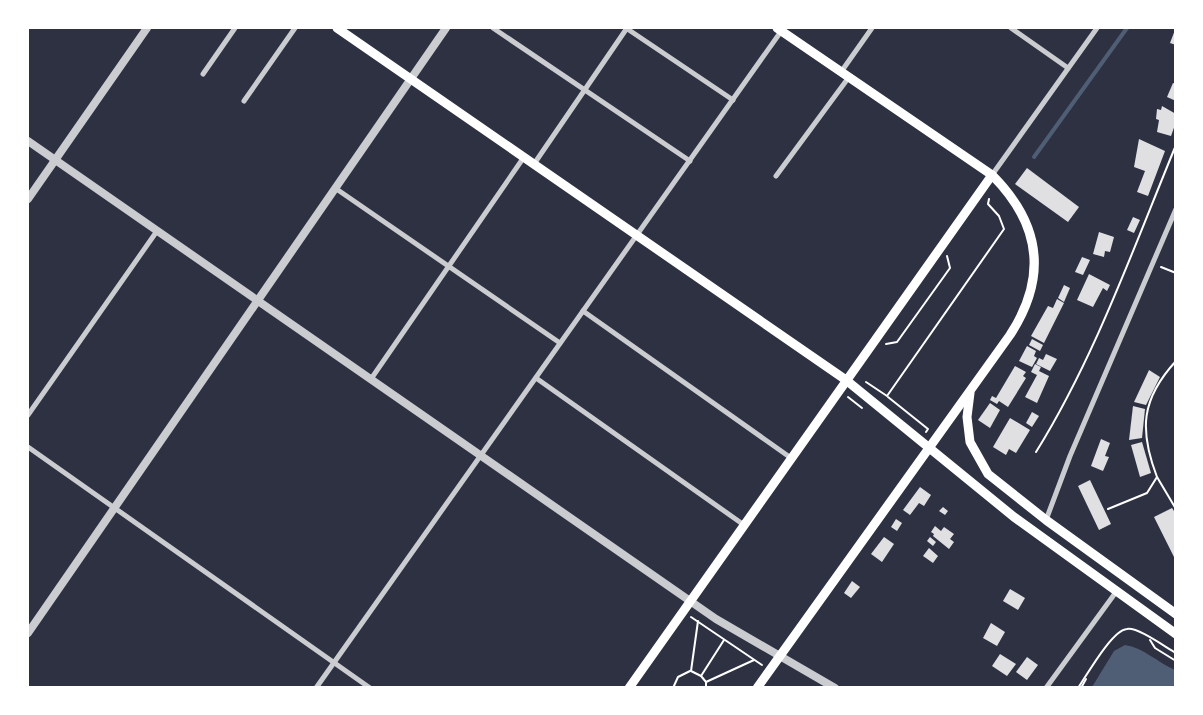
<svg xmlns="http://www.w3.org/2000/svg" width="1203" height="715" font-family="Spectral,serif">
<rect width="100%" height="100%" fill="#2d3142"/>
<path fill="#4f5d75" d="M 1125,645 C 1144,648 1157,662 1175,670 L 1175,687 L 1092,687 L 1114,651 Z"/>
<g fill="none" stroke-linecap="round" stroke-linejoin="round">
<polyline stroke="#4f5d75" stroke-width="4" points="1034,157 1127,28"/>
</g>
<g fill="#e0e0e3">
<polygon points="1175,30 1176,30 1176,45 1170,43"/>
<polygon points="1173,83 1176,84 1176,101 1167,97"/>
<polygon points="1162,106 1176,114 1176,122 1171,136 1157,132 1159,120 1156,119 1157,109 1161,110"/>
<polygon points="1139,139 1165,151 1148,196 1137,192 1145,171 1134,167"/>
<polygon points="1027,168 1079,207 1068,222 1015,184"/>
<polygon points="1133,217 1140,220 1134,233 1127,230"/>
<polygon points="1099,232 1114,237 1110,252 1105,251 1104,257 1093,254"/>
<polygon points="1082,257 1090,260 1083,275 1075,272"/>
<polygon points="1089,274 1110,285 1107,291 1103,288 1093,307 1077,300"/>
<polygon points="1064,285 1070,288 1064,302 1058,298"/>
<polygon points="1057,299 1064,303 1044,343 1031,336 1048,306 1053,308"/>
<polygon points="1032,339 1043,345 1040,351 1029,345"/>
<polygon points="1027,346 1036,351 1034,356 1037,358 1032,367 1019,361"/>
<polygon points="1046,354 1057,359 1050,371 1036,364 1039,358 1043,360"/>
<polygon points="1035,364 1041,367 1039,371 1049,376 1037,403 1025,397 1037,375 1031,372"/>
<polygon points="1015,366 1026,372 1023,376 1026,378 1008,407 999,401 997,404 990,400 992,396 996,398"/>
<polygon points="1149,370 1160,377 1146,405 1134,402"/>
<polygon points="990,403 1000,410 990,428 978,420"/>
<polygon points="1133,406 1145,409 1142,438 1129,440"/>
<polygon points="1032,412 1039,416 1032,427 1026,423"/>
<polygon points="1010,418 1030,430 1016,453 1009,449 1006,455 993,447"/>
<polygon points="1101,439 1110,443 1105,456 1109,457 1103,471 1091,466"/>
<polygon points="1142,442 1151,473 1140,477 1131,445"/>
<polygon points="1090,480 1111,524 1099,530 1078,486"/>
<polygon points="920,487 931,495 924,506 919,503 910,515 903,510"/>
<polygon points="943,507 948,511 945,515 939,511"/>
<polygon points="1172,508 1176,514 1176,561 1154,517"/>
<polygon points="896,519 902,523 897,531 891,527"/>
<polygon points="935,526 941,531 944,527 954,534 950,539 954,542 949,549 933,536 934,534 931,532"/>
<polygon points="884,537 894,544 882,562 871,554"/>
<polygon points="930,537 936,542 933,546 927,541"/>
<polygon points="929,548 938,556 933,563 923,556"/>
<polygon points="852,581 860,587 851,598 844,593"/>
<polygon points="1010,589 1025,598 1018,610 1003,601"/>
<polygon points="991,623 1005,632 997,646 983,638"/>
<polygon points="1000,654 1016,664 1007,676 992,666"/>
<polygon points="1027,657 1038,665 1027,680 1016,672"/>
</g>
<g fill="none" stroke-linecap="round" stroke-linejoin="round">
<g stroke="#fff" stroke-width="2">
<polyline points="1161,267 1176,273"/>
<polyline points="886,344 897,342 950,268 947,256"/>
<polyline points="866,382 887,396 1004,229 999,216 988,204 989,199"/>
<polyline points="848,397 862,408"/>
<polyline points="888,397 928,429 926,432"/>
<path d="M 1036,452 C 1095,357 1133,249 1176,145"/>
<polyline points="1157,477 1176,509"/>
<path d="M 1108,509 L 1147,493 L 1157,477 C 1139,430 1141,399 1176,361"/>
<polyline points="691,617 762,665"/>
<polyline points="698,621 691,671 701,676 706,682 754,660"/>
<polyline points="1150,640 1155,648 1176,661"/>
<polyline points="701,676 724,640"/>
<polyline points="706,682 706,688"/>
<polyline points="673,688 678,677 690,671"/>
<path d="M 1078,688 C 1087,675 1112,630 1127,629 C 1138,627 1165,647 1176,653"/>
<polyline points="1081,688 1086,679"/>
</g>
<g stroke="#caccd0" stroke-width="5">
<polyline points="493,28 690,161"/>
<polyline points="626,28 733,100"/>
<polyline points="1011,28 1068,68"/>
<polyline points="841,72 872,28"/>
<polyline points="203,74 235,28"/>
<polyline points="244,101 295,28"/>
<polyline points="534,164 627,28"/>
<polyline points="992,175 1097,28"/>
<polyline points="776,176 849,77"/>
<polyline points="335,188 560,343"/>
<polyline points="583,311 791,458"/>
<polyline points="536,378 744,525"/>
<polyline points="371,379 524,157"/>
<polyline points="28,415 157,231"/>
<polyline points="28,447 370,688"/>
<polyline points="1046,520 1070,456 1176,209"/>
<polyline points="316,688 782,30"/>
<polyline points="1046,688 1116,592"/>
</g>
<g stroke="#caccd0" stroke-width="8">
<polyline points="28,141 716,619 835,688"/>
<polyline points="28,199 147,28"/>
<polyline points="28,633 446,28"/>
</g>
<g stroke="#fff" stroke-width="9">
<polyline points="337,28 846,380 1014,517 1176,634"/>
<polyline points="970,393 967,417 970,442 988,474 1046,520 1176,614"/>
<polyline points="629,688 992,175"/>
<path d="M 757,688 L 1010,335 C 1048,277 1041,224 992,175 L 777,28"/>
</g>
</g>
<rect width="1203" height="715" fill="none" stroke="#ffffff" stroke-width="58"/>
</svg>
